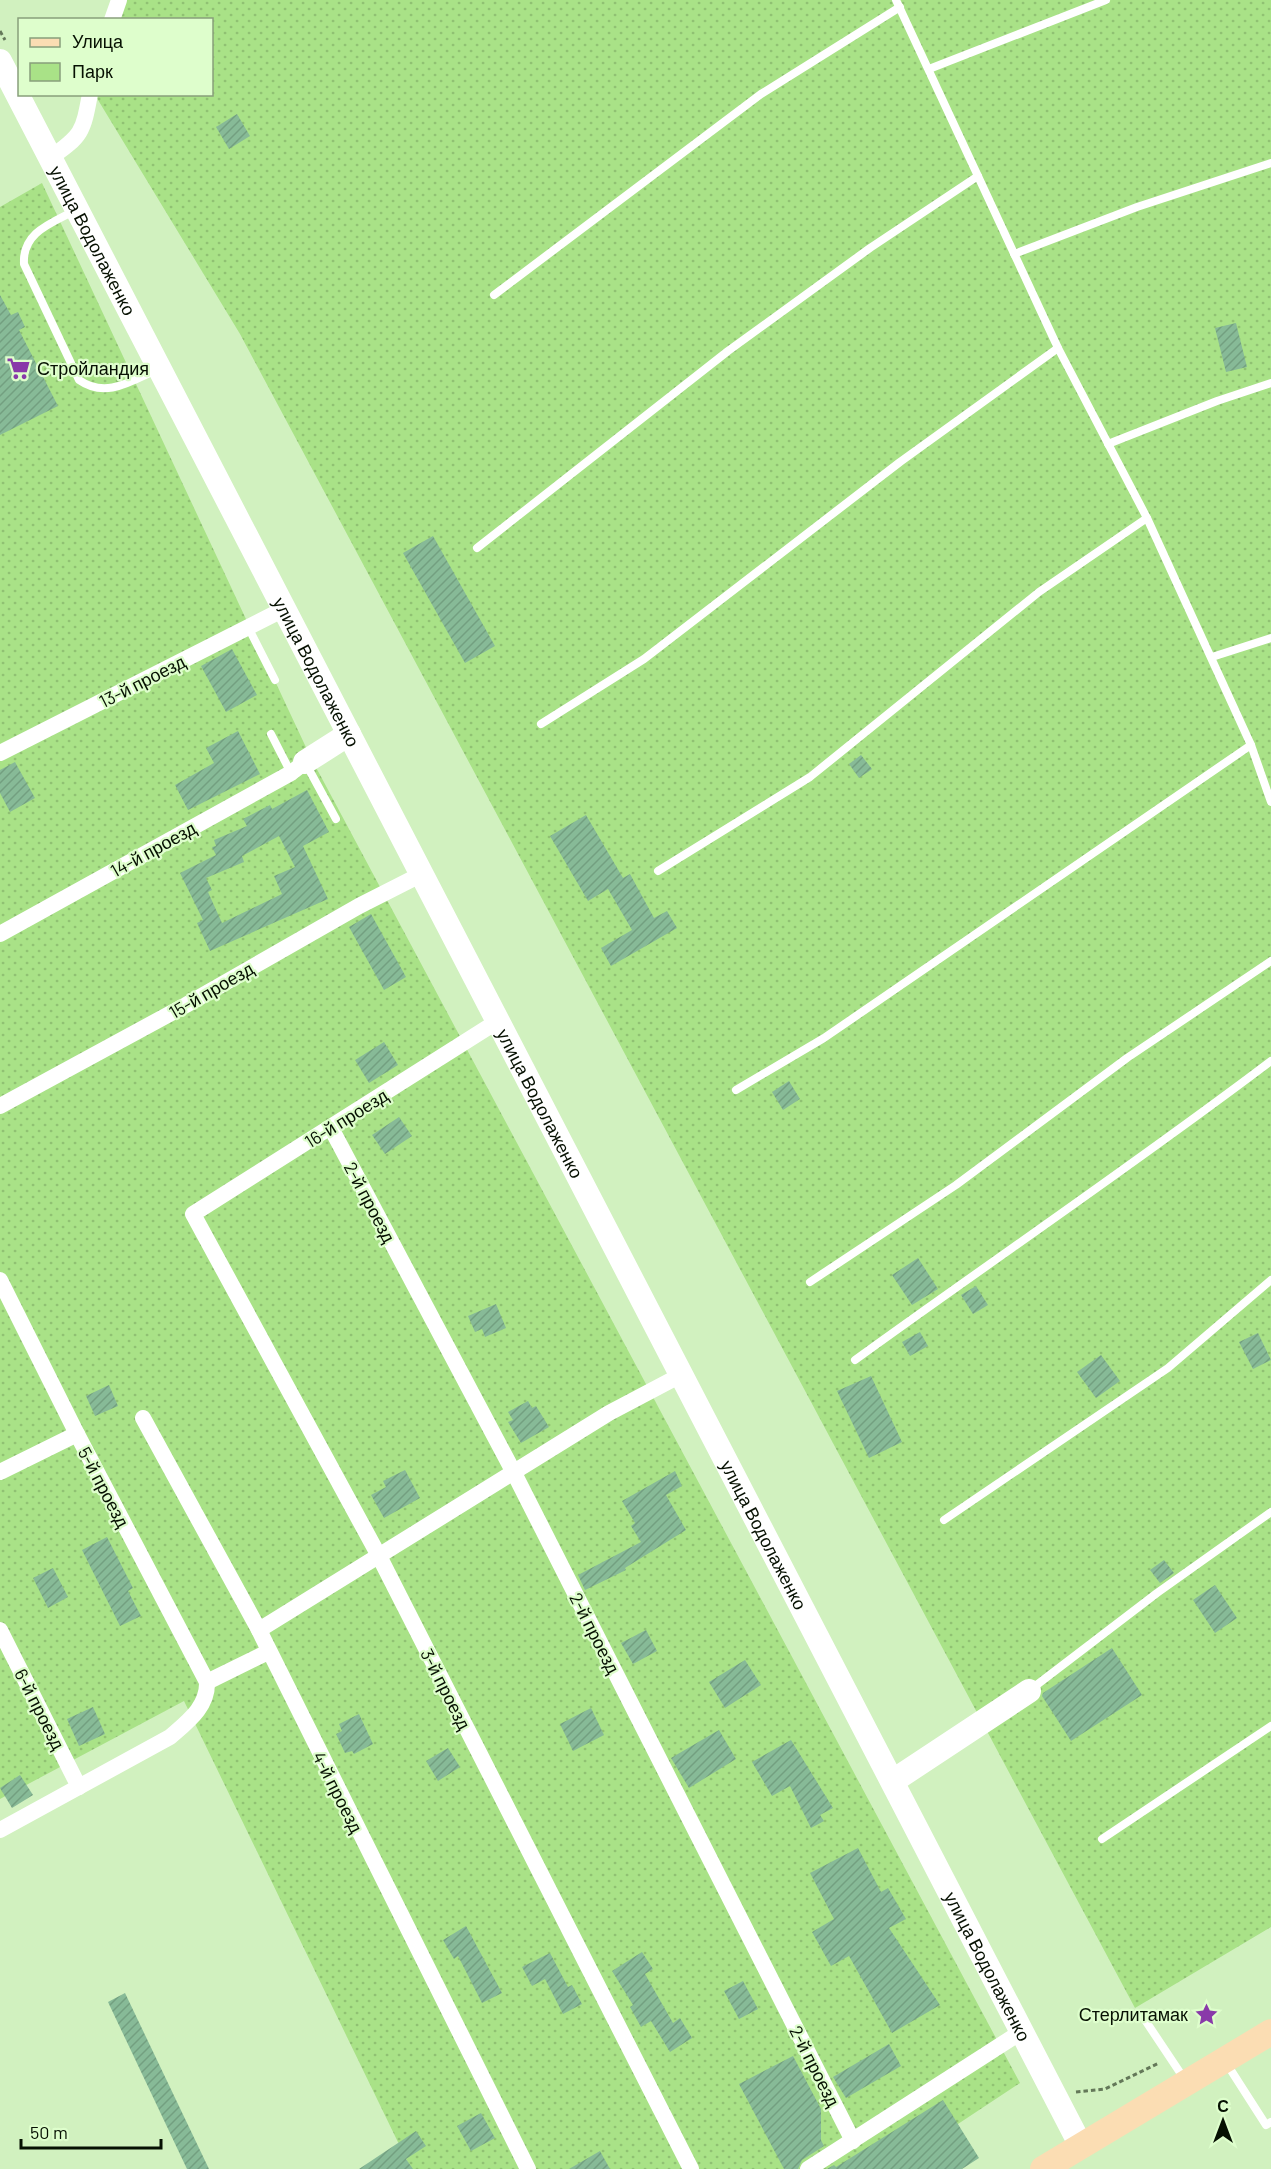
<svg xmlns="http://www.w3.org/2000/svg" width="1271" height="2169" font-family="Barlow,sans-serif">
<defs>
<pattern id="green-dots" width="8" height="8" patternUnits="userSpaceOnUse" patternTransform="scale(1.5)"><rect width="8" height="8" fill="#a9e287"/><path d="M2 2h.1M6 6h.1" fill="none" stroke="#90c173" stroke-width="1.8" stroke-linecap="round"/></pattern>
<pattern id="building-hatch" width="6" height="6" patternUnits="userSpaceOnUse" patternTransform="scale(1.5)"><rect width="6" height="6" fill="#87ba97"/><path d="M-1 1l2-2M0 6l6-6M5 7l2-2" fill="none" stroke="#739f80"/></pattern>
</defs>
<rect width="100%" height="100%" fill="#d1f1bf"/>
<g fill="url(#green-dots)">
<polygon points="112,0 1271,0 1271,1927 1135,2008 240,334 95,95 212,94 212,20 105,19"/>
<polygon points="42,183 311,758 1020,2083 890,2169 411,2169 184,1701 0,1799 0,207"/>
</g>
<g fill="url(#building-hatch)" fill-rule="evenodd">
<polygon points="237,114 250,136 229,149 216,127"/>
<polygon points="0,295 11,315 18,312 25,327 19,330 58,406 0,435"/>
<polygon points="1236,323 1247,367 1226,372 1215,328"/>
<polygon points="433,536 495,646 465,663 403,553"/>
<polygon points="232,649 257,695 226,712 201,666"/>
<polygon points="238,731 260,774 188,810 175,785 214,763 206,748"/>
<polygon points="861,755 872,769 859,778 849,764"/>
<polygon points="15,762 35,798 10,812 0,793 0,770"/>
<path d="M 307,790 L 329,832 L 303,846 L 328,899 L 210,951 L 197,923 L 203,920 L 180,873 L 216,855 L 212,847 L 216,846 L 214,840 L 247,826 L 243,819 L 270,805 L 272,809 ZM 279,836 L 295,867 L 274,876 L 282,894 L 222,923 L 208,892 L 212,890 L 206,878 L 244,862 L 242,856 Z"/>
<polygon points="586,815 623,878 630,874 654,918 667,911 677,928 611,966 601,948 632,930 608,889 588,901 550,836"/>
<polygon points="371,914 406,977 384,990 349,927"/>
<polygon points="384,1042 398,1065 369,1083 355,1060"/>
<polygon points="789,1081 800,1099 783,1110 772,1092"/>
<polygon points="399,1117 412,1136 385,1154 372,1135"/>
<polygon points="918,1258 938,1289 912,1305 892,1275"/>
<polygon points="976,1286 988,1305 973,1314 961,1295"/>
<polygon points="496,1304 506,1328 485,1337 482,1329 475,1332 468,1316"/>
<polygon points="920,1332 928,1346 910,1356 902,1342"/>
<polygon points="1258,1333 1271,1360 1253,1369 1239,1342"/>
<polygon points="1101,1355 1120,1381 1096,1398 1077,1372"/>
<polygon points="871,1376 902,1442 869,1458 837,1391"/>
<polygon points="109,1385 118,1406 95,1416 86,1396"/>
<polygon points="528,1401 532,1408 536,1406 549,1427 521,1443 508,1422 513,1420 508,1412"/>
<polygon points="405,1470 420,1498 384,1518 371,1495 386,1487 383,1481"/>
<polygon points="675,1471 682,1486 666,1495 686,1530 625,1568 626,1570 585,1590 578,1575 641,1542 631,1526 635,1523 622,1501"/>
<polygon points="107,1537 133,1588 128,1591 141,1616 120,1626 82,1550"/>
<polygon points="1164,1560 1174,1573 1160,1583 1150,1570"/>
<polygon points="53,1568 68,1597 48,1608 33,1578"/>
<polygon points="1215,1585 1237,1618 1215,1633 1193,1600"/>
<polygon points="646,1630 657,1651 633,1664 621,1643"/>
<polygon points="1112,1648 1142,1695 1071,1741 1042,1696 1043,1693"/>
<polygon points="745,1660 761,1685 725,1708 709,1682"/>
<polygon points="93,1707 105,1734 79,1746 67,1719"/>
<polygon points="591,1708 604,1735 573,1751 560,1724"/>
<polygon points="359,1714 373,1744 354,1754 352,1751 345,1753 336,1734 342,1731 339,1724"/>
<polygon points="719,1730 736,1759 689,1788 671,1758"/>
<polygon points="791,1740 833,1808 820,1815 824,1821 811,1828 790,1786 772,1796 752,1762"/>
<polygon points="448,1748 460,1767 438,1781 426,1761"/>
<polygon points="20,1775 33,1795 12,1808 0,1788"/>
<polygon points="858,1848 881,1892 888,1888 906,1919 889,1928 940,2005 892,2033 849,1956 831,1966 812,1932 834,1919 810,1873"/>
<polygon points="466,1926 502,1993 482,2003 458,1956 454,1959 443,1940"/>
<polygon points="642,1952 653,1969 645,1974 673,2023 680,2018 692,2038 670,2052 651,2021 641,2027 630,2007 633,2005 612,1971"/>
<polygon points="550,1953 568,1987 572,1985 582,2004 563,2014 545,1979 532,1986 522,1967"/>
<polygon points="743,1981 758,2009 739,2019 724,1991"/>
<polygon points="125,1993 209,2169 187,2169 108,2002"/>
<polygon points="889,2044 901,2066 846,2098 833,2077"/>
<polygon points="793,2056 821,2109 821,2140 824,2146 802,2160 798,2169 784,2169 739,2084"/>
<polygon points="943,2100 979,2158 962,2169 827,2169 834,2165 836,2167"/>
<polygon points="481,2113 495,2138 471,2151 457,2126"/>
<polygon points="416,2131 426,2146 406,2159 413,2169 359,2169"/>
<polygon points="600,2151 610,2169 569,2169"/>
</g>
<g fill="none" stroke-linecap="round" stroke-linejoin="round">
<g stroke="#647859" stroke-width="3" stroke-dasharray="4.5 3" stroke-linecap="butt">
<polyline points="0,31 5,40"/>
<polyline points="1076,2092 1105,2089 1159,2063"/>
</g>
<g stroke="#fff" stroke-width="8">
<polyline points="896,0 1058,348 1147,518 1251,745 1271,802"/>
<polyline points="929,69 1106,0"/>
<path d="M 76,210 C 52,223 22,232 24,264 L 79,380 C 106,399 131,381 158,369"/>
<polyline points="1014,254 1137,207 1271,163"/>
<polyline points="494,295 761,94 900,7"/>
<polyline points="1108,444 1217,401 1271,383"/>
<polyline points="477,548 728,351 870,248 978,176"/>
<polyline points="248,627 275,680"/>
<polyline points="1212,657 1271,638"/>
<polyline points="541,724 644,659 900,462 1058,348"/>
<polyline points="271,734 291,773"/>
<polyline points="306,764 336,819"/>
<polyline points="658,871 810,777 1039,592 1147,518"/>
<polyline points="736,1090 824,1038 1251,745"/>
<polyline points="810,1282 956,1185 1127,1058 1271,961"/>
<path d="M 855,1360 C 993,1260 1135,1164 1271,1061"/>
<polyline points="944,1520 1168,1368 1271,1280"/>
<polyline points="1030,1690 1157,1593 1271,1512"/>
<polyline points="1102,1839 1271,1726"/>
<polyline points="1141,2014 1185,2080"/>
<polyline points="1225,2061 1266,2125 1271,2122"/>
</g>
<g stroke="#fff" stroke-width="16">
<polyline points="112,20 119,0"/>
<path d="M 50,158 C 82,136 83,132 90,94"/>
<polyline points="0,753 284,609"/>
<polyline points="0,934 291,773 305,762"/>
<polyline points="498,1021 193,1214 379,1556 691,2169"/>
<polyline points="0,1106 186,1005 359,906 422,874"/>
<polyline points="331,1128 513,1471 853,2141"/>
<path d="M 0,1280 L 77,1434 L 207,1682 C 208,1707 187,1722 170,1737 L 0,1830"/>
<polyline points="143,1418 259,1630 528,2169"/>
<polyline points="0,1472 77,1434"/>
<polyline points="0,1630 79,1787"/>
<polyline points="259,1630 609,1413 681,1375"/>
<polyline points="207,1682 268,1652"/>
<polyline points="808,2169 1021,2032"/>
</g>
<g stroke="#fff" stroke-width="24">
<path id="s1" d="M 0,61 L 1081,2146"/>
<polyline points="305,762 349,734"/>
<polyline points="893,1781 1029,1691"/>
</g>
<polyline stroke="#fbddb3" stroke-width="26" points="1043,2169 1271,2032"/>
</g>
<defs>
<symbol id="supermarket-bare" viewBox="-9 -9 18 18"><path d="M-6-5.5h2.5l.6 2H6L4.5 2H-2.5L-4.4-4H-6ZM-1.5 3.2a1.3 1.3 0 1 0 .1 0ZM3 3.2a1.3 1.3 0 1 0 .1 0Z" fill="#8939a9" stroke="#defecc" stroke-width="2.5" paint-order="stroke"/></symbol>
<symbol id="sight-bare" viewBox="-9 -9 18 18"><path d="M0-6L1.8-2.2L6-1.7L2.9 1.2L3.7 5.4L0 3.3L-3.7 5.4L-2.9 1.2L-6-1.7L-1.8-2.2Z" fill="#8939a9" stroke="#defecc" stroke-width="2.5" paint-order="stroke"/></symbol>
</defs>
<g fill-rule="evenodd">
<use href="#supermarket-bare" x="2" y="352" width="33" height="33"/>
<use href="#sight-bare" x="1190" y="1998" width="33" height="33"/>
</g>
<g text-anchor="middle" dominant-baseline="central" stroke-width="4.5" stroke-linejoin="round" paint-order="stroke">
<g font-size="18" fill="#061002" stroke="#defecc">
<text stroke="none"><textPath href="#s1" startOffset="202">улица Водолаженко</textPath></text>
<text stroke="none"><textPath href="#s1" startOffset="688">улица Водолаженко</textPath></text>
<text transform="translate(142 681) rotate(-27)">13-й проезд</text>
<text transform="translate(153 849) rotate(-29)">14-й проезд</text>
<text transform="translate(211 990) rotate(-30)">15-й проезд</text>
<text stroke="none"><textPath href="#s1" startOffset="1174">улица Водолаженко</textPath></text>
<text transform="translate(346 1118) rotate(-32)">16-й проезд</text>
<text transform="translate(370 1202) rotate(62)">2-й проезд</text>
<text transform="translate(104 1487) rotate(62)">5-й проезд</text>
<text stroke="none"><textPath href="#s1" startOffset="1660">улица Водолаженко</textPath></text>
<text transform="translate(595 1633) rotate(63)">2-й проезд</text>
<text transform="translate(446 1689) rotate(63)">3-й проезд</text>
<text transform="translate(40 1709) rotate(63)">6-й проезд</text>
<text transform="translate(338 1792) rotate(63)">4-й проезд</text>
<text stroke="none"><textPath href="#s1" startOffset="2146">улица Водолаженко</textPath></text>
<text transform="translate(815 2066) rotate(63)">2-й проезд</text>
</g>
<g font-size="18" fill="#061002" stroke="#defecc" text-anchor="start">
<text x="37" y="368">Стройландия</text>
<text x="1188" y="2014" text-anchor="end">Стерлитамак</text>
</g>
</g>
<rect x="18" y="18" width="195" height="78" fill="#defecc" stroke="#889f7b" stroke-width="1.5"/>
<rect x="30" y="38" width="30" height="9" fill="#fbddb3" stroke="#889f7b" stroke-width="1.5"/>
<text x="72" y="48" font-size="18" fill="#061002">Улица</text>
<rect x="30" y="63" width="30" height="18" fill="#a9e287" stroke="#889f7b" stroke-width="1.5"/>
<text x="72" y="78" font-size="18" fill="#061002">Парк</text>
<g transform="translate(1223 2121)" stroke="#defecc" stroke-width="4.5" paint-order="stroke">
<path d="M0-4.5L10 22L0 15L-10 22Z" fill="#061002"/>
<text y="-9" font-size="16" font-weight="bold" text-anchor="middle" fill="#061002">С</text>
</g>
<path d="M21 2139v9h140v-9" fill="none" stroke="#061002" stroke-width="3"/>
<text x="30" y="2139" font-size="18" fill="#061002" stroke="#defecc" stroke-width="4.5" paint-order="stroke">50 m</text>
</svg>
